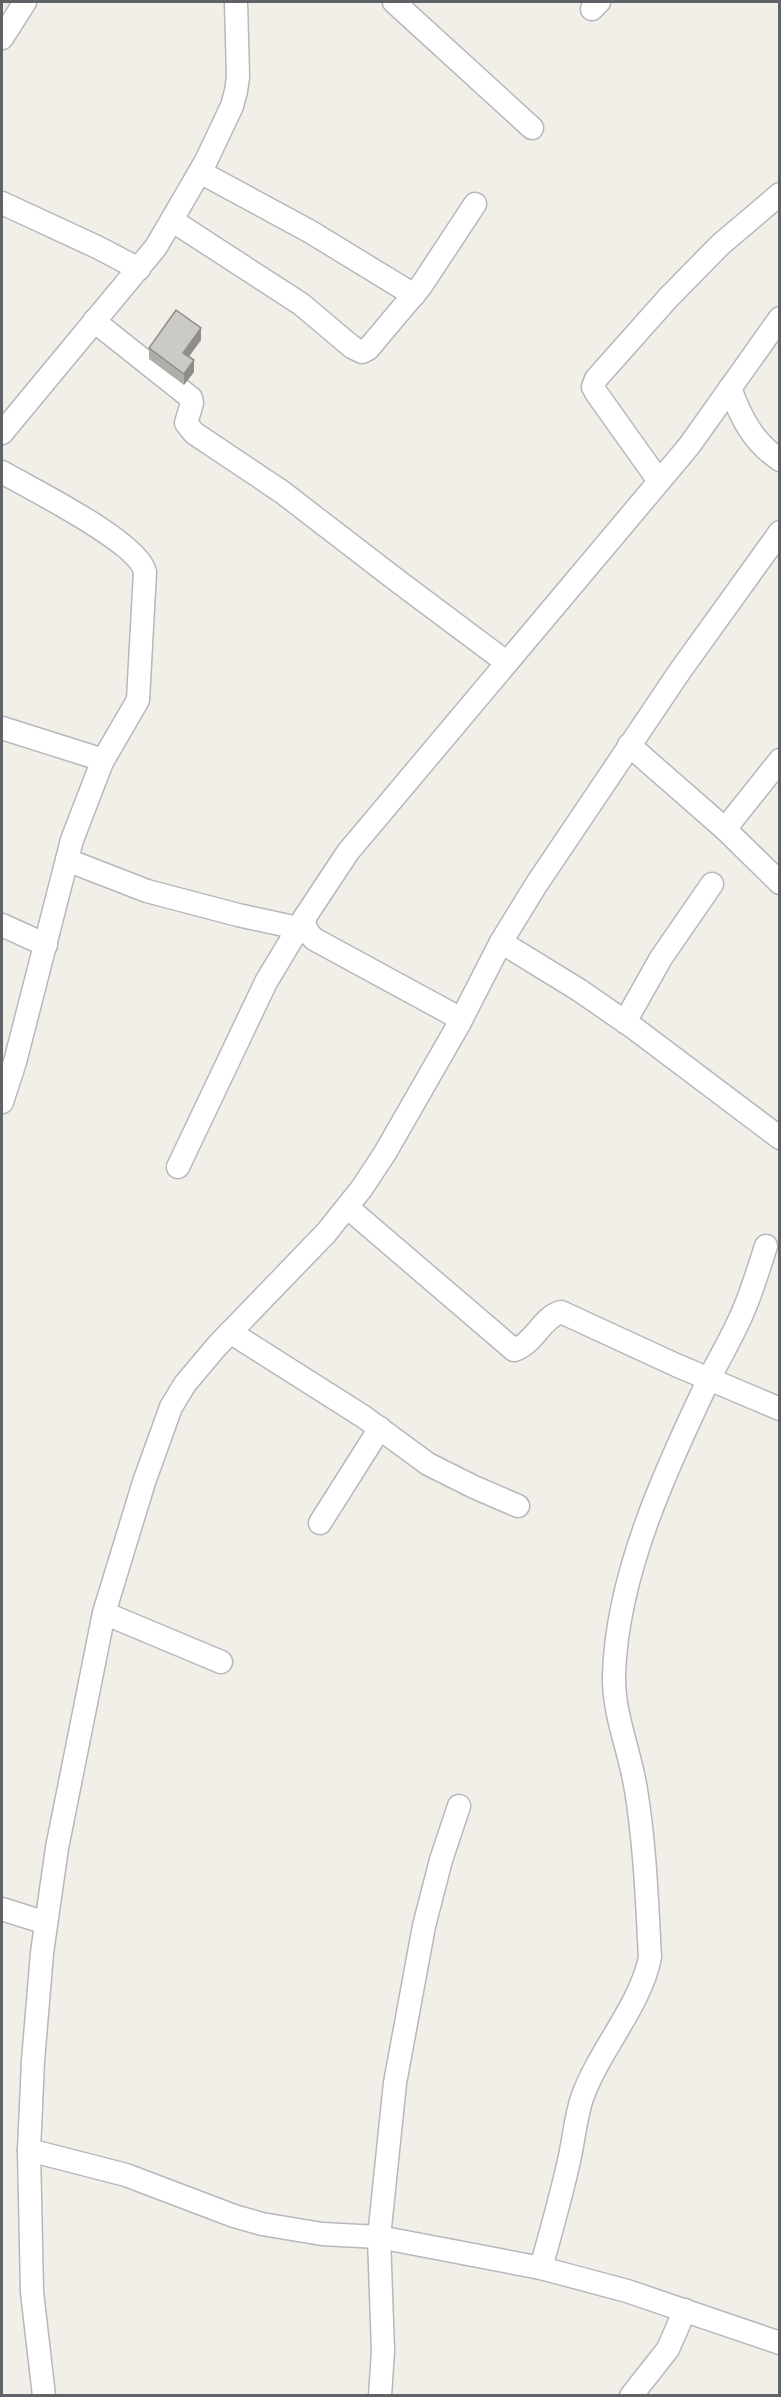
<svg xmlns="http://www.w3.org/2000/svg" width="781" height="2397" font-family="Overpass,sans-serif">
<rect width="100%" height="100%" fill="#f1efe8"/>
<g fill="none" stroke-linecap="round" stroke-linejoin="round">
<defs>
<g id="street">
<polyline points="394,2 532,128"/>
<polyline points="592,9 599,2"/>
<polyline points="2,38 25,2"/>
<polyline points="200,172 309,231 414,295"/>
<polyline points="2,203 97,247 139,269"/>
<polyline points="173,221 301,304 352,347 362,352 368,349 421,286 475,204"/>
<polyline points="94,321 191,398 192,403 186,423 194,433 282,492 399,582 506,662"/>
<path d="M 730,388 C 741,418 753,442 780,460"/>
<polyline points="2,433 156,247 206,161 232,106 236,91 238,77 236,2"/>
<path d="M 2,472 C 31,489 139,542 145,572 L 138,700 L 102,762 L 72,840 L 15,1062 L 2,1102"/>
<polyline points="659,481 597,394 593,387 596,379 668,298 720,245 780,194"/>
<polyline points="2,728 103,760"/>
<polyline points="629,745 725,829 780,883"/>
<polyline points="725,829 780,760"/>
<polyline points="67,860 147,891 238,915 298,928"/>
<polyline points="2,925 46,945"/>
<polyline points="501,942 579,990 634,1028 780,1138"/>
<polyline points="625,1022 661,958 712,884"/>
<polyline points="459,1024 501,942 536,885 680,671 780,532"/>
<polyline points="178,1167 266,982 305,917"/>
<path d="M 347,1207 L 514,1350 C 534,1344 542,1317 561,1312 L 676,1365 L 780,1409"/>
<polyline points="230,1332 364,1417 428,1464 474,1487 518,1506"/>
<polyline points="320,1523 380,1428"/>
<polyline points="104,1613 221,1662"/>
<polyline points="2,1909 46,1923"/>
<polyline points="29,2150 126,2175 234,2216 262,2224 322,2234 379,2237 541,2268 627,2291 780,2343"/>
<path d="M 541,2268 C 551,2231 562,2194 570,2156 C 574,2137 576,2116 582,2098 C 599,2050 641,2005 650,1957 C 647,1902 645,1845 636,1790 C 630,1751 613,1714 614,1675 C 617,1574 666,1469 709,1379 C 722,1353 737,1329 747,1302 C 754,1284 760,1265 766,1246"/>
<path d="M 44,2396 L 32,2292 L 29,2150 L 33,2061 L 42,1953 L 57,1848 L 104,1613 L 144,1482 L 171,1407 L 185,1384 L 217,1346 L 326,1233 L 362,1188 L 385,1153 L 459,1024 L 457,1018 L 450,1013 L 314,939 C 307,932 304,927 305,917 L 348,852 L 689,446 L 780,318"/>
<polyline points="380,2396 383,2351 379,2237 395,2083 424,1926 441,1860 459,1806"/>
<polyline points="631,2396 668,2349 685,2310"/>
</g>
</defs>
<use href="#street" stroke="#b5b8bc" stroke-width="25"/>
<use href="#street" stroke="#fff" stroke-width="22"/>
</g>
<polygon fill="#afaea9" points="201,340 189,357 194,372 184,385 149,359 149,348"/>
<g fill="#8f8d8a">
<polygon points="201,328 201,340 183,364 183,353"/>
<polygon points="194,360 194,372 184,385 184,374"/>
</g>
<polygon fill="#cccac5" stroke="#8f8d8a" stroke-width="1.5" points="176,310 201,328 183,353 194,360 184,374 149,348"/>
<rect width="781" height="2397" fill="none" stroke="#5f6368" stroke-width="6"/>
</svg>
